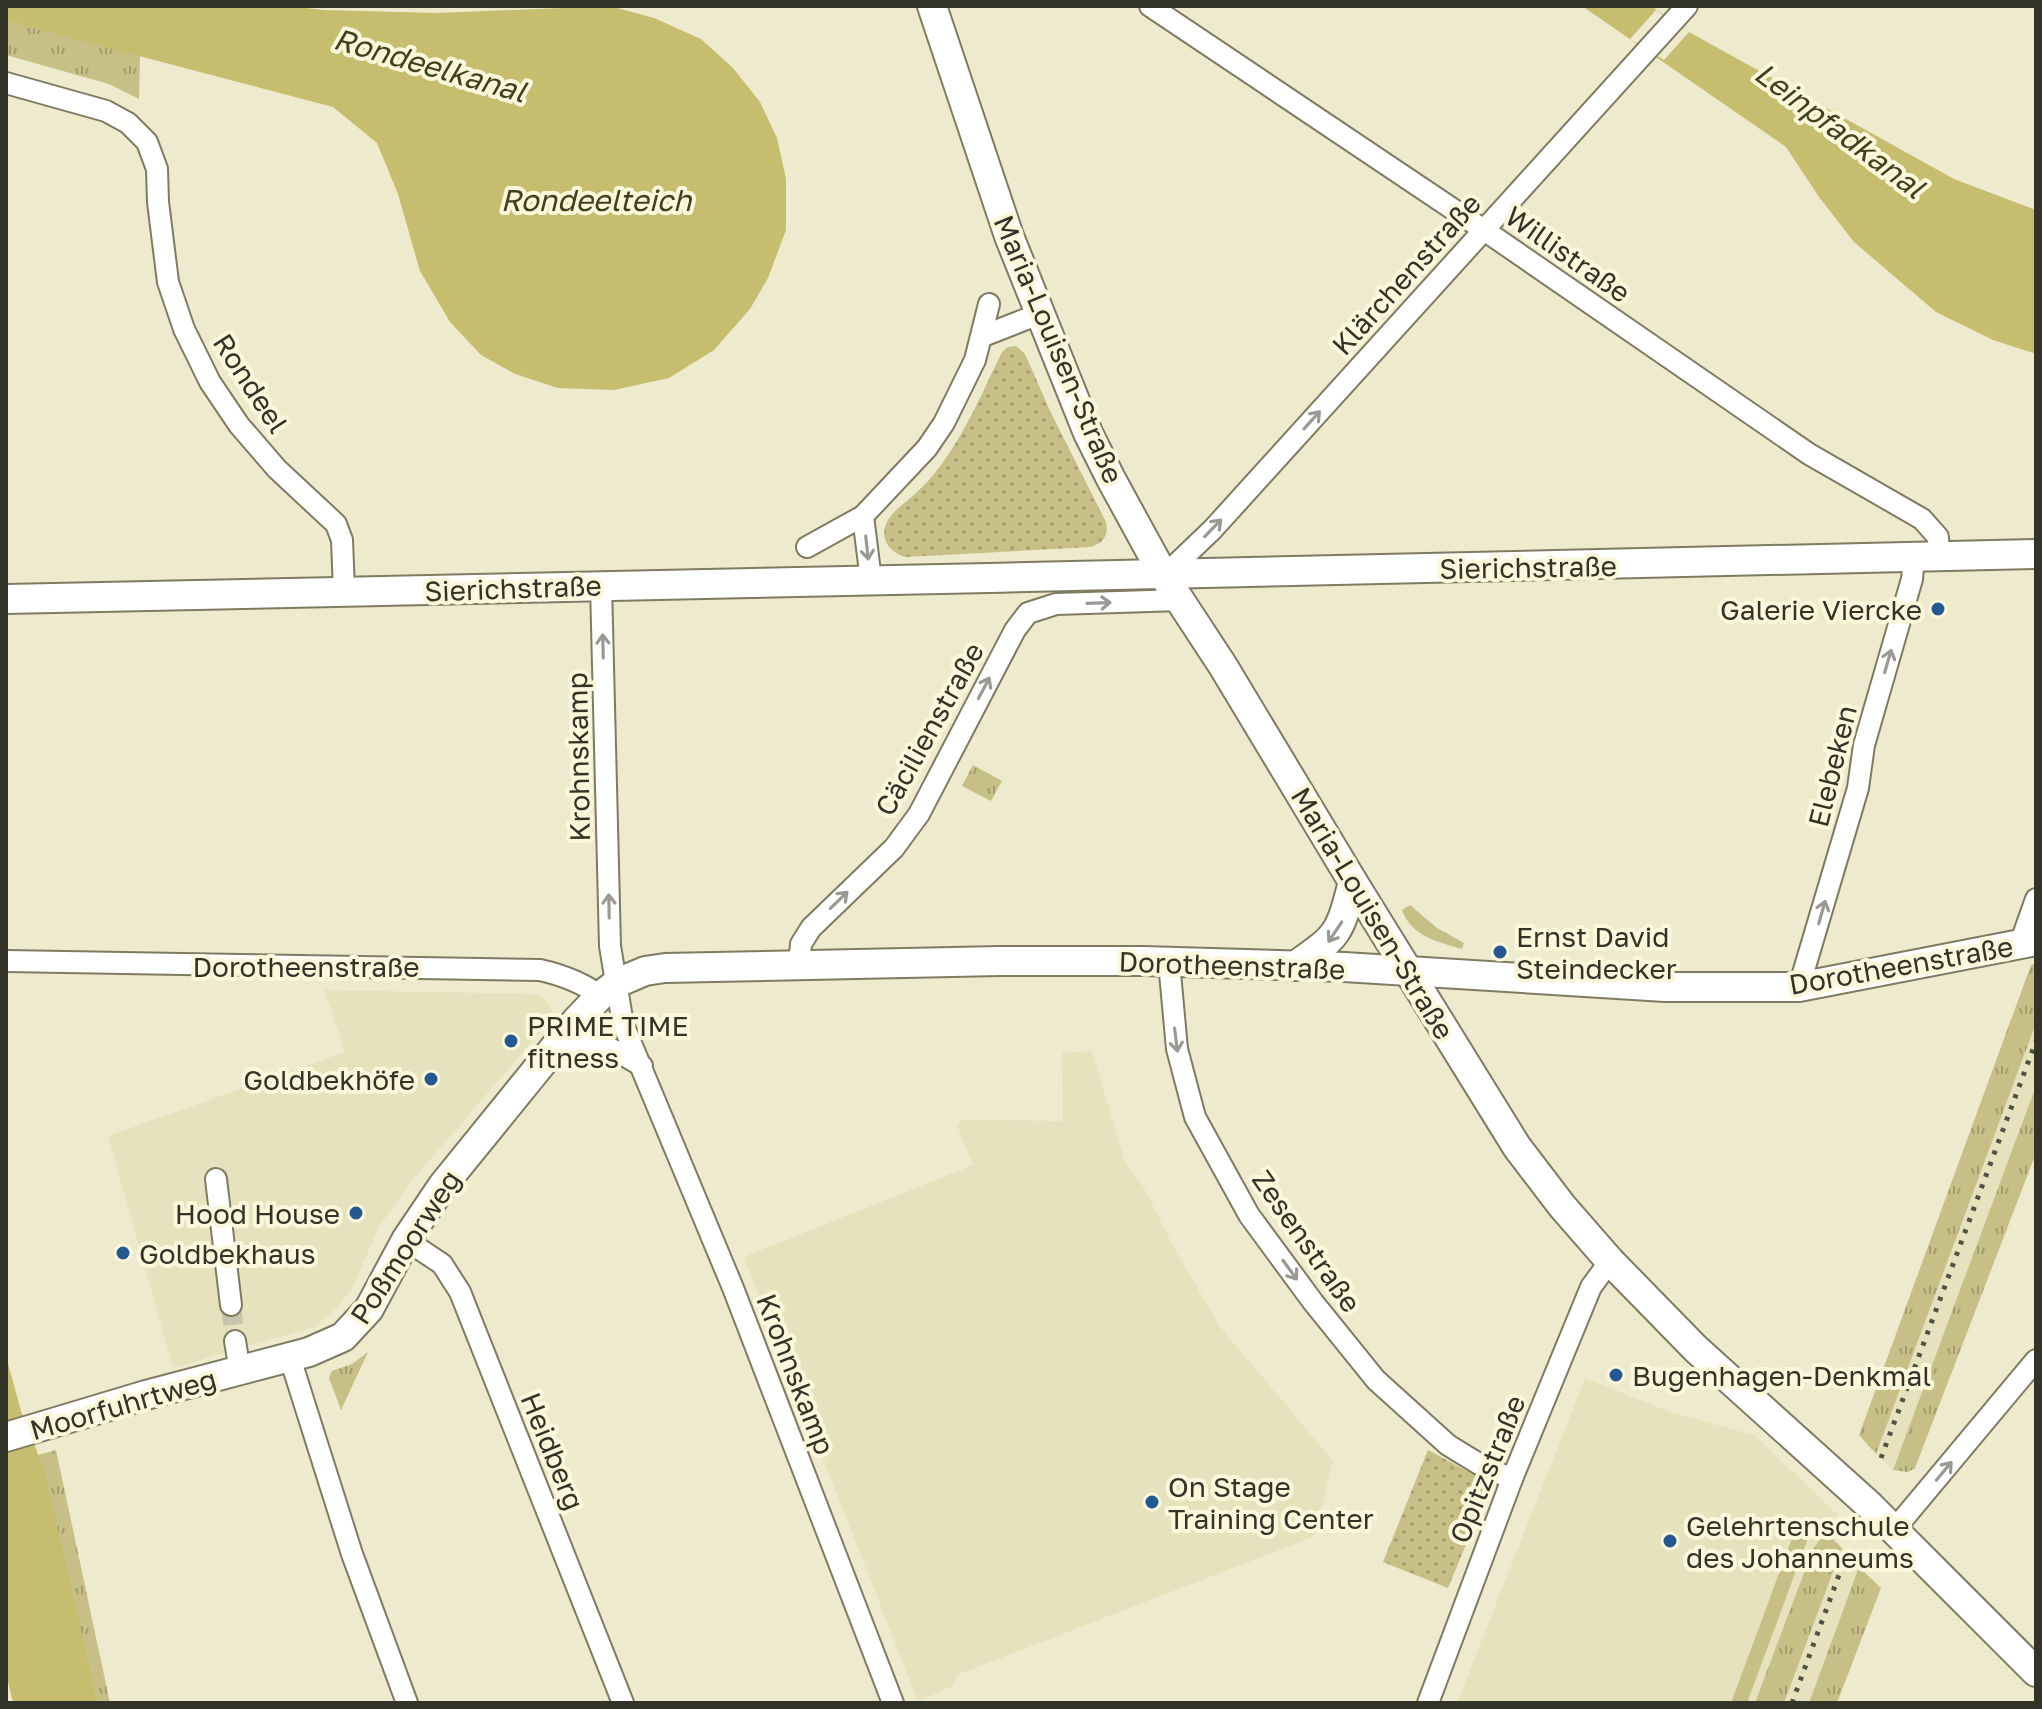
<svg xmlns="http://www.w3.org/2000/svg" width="2042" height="1709" font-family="'Golos Text',sans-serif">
<defs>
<pattern id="grass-tufts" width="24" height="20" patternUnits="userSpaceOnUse" patternTransform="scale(2)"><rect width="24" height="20" fill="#c6bf86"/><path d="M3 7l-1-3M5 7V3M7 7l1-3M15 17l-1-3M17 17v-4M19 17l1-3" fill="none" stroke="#a29c6e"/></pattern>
<pattern id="park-dots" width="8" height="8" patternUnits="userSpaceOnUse" patternTransform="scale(2)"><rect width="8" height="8" fill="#c6bf86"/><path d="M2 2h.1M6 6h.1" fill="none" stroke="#a29c6e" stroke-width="1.8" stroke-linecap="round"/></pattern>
</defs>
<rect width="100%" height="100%" fill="#edeace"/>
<g fill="#e6e2be">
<polygon points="324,990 533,994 545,998 552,1010 549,1022 409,1184 379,1227 352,1288 336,1309 314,1327 173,1368 108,1136 345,1052"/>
<polygon points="2036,1023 2036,1086 1893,1470 1876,1454"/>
<polygon points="1092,1051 1125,1162 1144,1188 1175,1250 1221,1328 1333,1461 1315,1536 957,1675 953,1686 918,1701 744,1257 973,1165 957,1125 961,1120 1063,1121 1062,1053"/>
<polygon points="1585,1378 1670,1412 1754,1435 1837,1514 1813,1550 1755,1703 1457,1703"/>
<polygon points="1842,1548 1859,1567 1809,1703 1784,1703"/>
</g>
<g fill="url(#grass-tufts)">
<polygon points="6,21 140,55 139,99 109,84 6,55"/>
<polygon points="973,765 1002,781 991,801 962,786"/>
<path d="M 1410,905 L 1437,928 L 1464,943 L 1462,949 C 1438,942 1411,936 1402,910 Z"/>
<polygon points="2036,964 2036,1023 1876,1454 1859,1435 2031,965"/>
<polygon points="2036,1086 2036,1153 1915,1468 1908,1472 1893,1470"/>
<polygon points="368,1352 341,1410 329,1378 332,1371 352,1364"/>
<polygon points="56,1450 110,1703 98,1703 38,1455"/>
<polygon points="1826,1532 1842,1548 1784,1703 1755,1703 1813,1549"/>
<polygon points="1859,1567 1881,1588 1837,1703 1809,1703"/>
</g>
<g fill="url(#park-dots)">
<path d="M 1016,346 L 1025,354 L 1051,413 L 1106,522 C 1109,535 1103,544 1090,547 L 905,557 C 890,552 880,540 886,524 C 891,511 910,500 920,489 C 929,481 937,470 944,461 C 968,427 984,389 1002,352 L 1008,347 Z"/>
<polygon points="1428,1450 1491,1484 1448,1588 1383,1562"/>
</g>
<polygon fill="#c6bf86" points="1797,1525 1811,1530 1747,1703 1731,1703"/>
<g fill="#c7bd6e">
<polygon points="6,6 290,6 323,10 437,13 610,6 654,18 701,39 733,68 760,102 777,138 786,179 786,230 768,278 750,309 714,350 669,378 614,390 558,388 515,374 481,355 450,322 420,271 398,194 377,143 333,107 6,21"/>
<polygon points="1582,6 1651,6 1689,32 1954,179 2036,210 2036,354 1993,340 1936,312 1854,242 1819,197 1786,147"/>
<polygon points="6,1356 21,1411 44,1469 98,1703 13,1703 6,1673"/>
</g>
<polygon fill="#edeace" points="1656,10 1689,32 1664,60 1630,39"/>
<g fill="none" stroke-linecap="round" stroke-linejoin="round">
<polyline stroke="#c8c5ad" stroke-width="20" stroke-dasharray="20 10" stroke-linecap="butt" points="231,1305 235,1341"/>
<defs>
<g id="street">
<polyline points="1150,6 1484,230 1809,454 1922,519 1938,537 1939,557"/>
<polyline points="6,83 106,111 128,123 147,142 157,169 158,202 168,282 184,329 210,382 239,425 277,469 336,524 342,540 344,591"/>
<polyline points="983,336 1039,314"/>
<polyline points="863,516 871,580"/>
<polyline points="807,547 863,516 927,448 944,423 975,360 989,304"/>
<polyline points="1164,576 1213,529 1687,6"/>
<polyline points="601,585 610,946 623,1024 733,1288 893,1703"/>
<polyline points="2020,944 2036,899"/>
<path d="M 6,961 L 540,970 C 562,975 582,982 600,996"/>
<polyline points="1169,962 1177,1049 1195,1117 1249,1215 1313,1302 1376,1380 1448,1445 1479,1464 1512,1479"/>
<polyline points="799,964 801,944 811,928 894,848 919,814 1015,630 1028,613 1056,604 1181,600"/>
<polyline points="1799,987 1858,788 1864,745 1912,579 1914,557"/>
<path d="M 558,1044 C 599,1039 607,1045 642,1066"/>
<polyline points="216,1179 231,1305"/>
<polyline points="406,1240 442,1264 460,1292 623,1703"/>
<polyline points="235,1341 240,1371"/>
<polyline points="290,1358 352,1554 407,1703"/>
<polyline points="1894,1530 2036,1360"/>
<polyline points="1428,1703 1512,1479 1591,1287 1610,1261"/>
</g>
<g id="secondary">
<polyline points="932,6 1009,236 1088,433 1111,479 1164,576 1223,666 1353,882 1517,1147 1562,1206 1610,1261 1696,1349 1870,1506 2036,1672"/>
<path d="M 6,599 C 683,584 1359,571 2036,554"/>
<path d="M 1295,966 C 1339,935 1339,935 1353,882"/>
<polyline points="6,1437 146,1395 309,1352 343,1337 369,1309 406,1240 443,1185 577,1020 600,996 617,983 645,971 665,968 1000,961 1143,961 1344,967 1665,987 1799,987 2036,941"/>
</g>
</defs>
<use href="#street" stroke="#7f7b62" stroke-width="24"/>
<use href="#secondary" stroke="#7f7b62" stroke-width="32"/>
<use href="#street" stroke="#fff" stroke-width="20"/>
<use href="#secondary" stroke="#fff" stroke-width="28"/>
<g stroke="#525143" stroke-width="5" stroke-dasharray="4 8" stroke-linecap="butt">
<polyline points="1881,1458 2036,1041"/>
<polyline points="1792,1703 1847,1553"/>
</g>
</g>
<defs><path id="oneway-shaft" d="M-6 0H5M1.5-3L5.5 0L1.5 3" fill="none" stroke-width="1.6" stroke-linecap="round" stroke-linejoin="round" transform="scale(2)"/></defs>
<g stroke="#9a9994">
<use href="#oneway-shaft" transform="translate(1312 420) rotate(-48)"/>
<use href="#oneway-shaft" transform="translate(1213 528) rotate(-46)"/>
<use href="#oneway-shaft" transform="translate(867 548) rotate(84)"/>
<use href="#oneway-shaft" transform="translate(1099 603) rotate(-2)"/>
<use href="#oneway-shaft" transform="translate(603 646) rotate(-91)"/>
<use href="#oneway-shaft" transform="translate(1888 661) rotate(-74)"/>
<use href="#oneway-shaft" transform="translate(984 688) rotate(-62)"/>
<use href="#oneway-shaft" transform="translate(839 900) rotate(-44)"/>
<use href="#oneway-shaft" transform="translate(609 906) rotate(-91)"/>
<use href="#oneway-shaft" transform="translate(1822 912) rotate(-74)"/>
<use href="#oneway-shaft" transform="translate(1335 932) rotate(124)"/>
<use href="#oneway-shaft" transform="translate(1176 1040) rotate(83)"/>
<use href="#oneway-shaft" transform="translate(1290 1270) rotate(54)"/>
<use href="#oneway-shaft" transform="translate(1944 1471) rotate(-50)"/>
</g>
<g fill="#245891" stroke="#fbf7db" stroke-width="3">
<circle cx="1938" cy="609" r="8"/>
<circle cx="1500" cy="952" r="8"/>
<circle cx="511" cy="1041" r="8"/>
<circle cx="431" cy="1079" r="8"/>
<circle cx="356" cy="1213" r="8"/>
<circle cx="123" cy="1253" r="8"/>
<circle cx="1616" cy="1375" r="8"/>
<circle cx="1152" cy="1502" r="8"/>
<circle cx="1670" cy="1541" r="8"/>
</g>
<g text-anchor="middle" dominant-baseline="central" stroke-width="8" stroke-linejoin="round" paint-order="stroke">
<g font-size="28" fill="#343328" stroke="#fbf7db">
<text transform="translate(1568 254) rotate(35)">Willistraße</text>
<text transform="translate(1406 274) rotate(-48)">Klärchenstraße</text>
<text transform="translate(1059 349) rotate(67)">Maria-Louisen-Straße</text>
<text transform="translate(251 383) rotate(57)">Rondeel</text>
<text transform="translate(1528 567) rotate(-1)">Sierichstraße</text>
<text transform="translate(513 588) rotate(-2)">Sierichstraße</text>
<text transform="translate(929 729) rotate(-61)">Cäcilienstraße</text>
<text transform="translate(578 757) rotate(-91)">Krohnskamp</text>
<text transform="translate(1832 766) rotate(-76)">Elebeken</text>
<text transform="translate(1373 913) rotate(59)">Maria-Louisen-Straße</text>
<text transform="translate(1232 965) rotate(2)">Dorotheenstraße</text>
<text transform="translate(1901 965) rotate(-10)">Dorotheenstraße</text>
<text x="306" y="966">Dorotheenstraße</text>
<text transform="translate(1307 1241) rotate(55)">Zesenstraße</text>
<text transform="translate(405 1247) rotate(-57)">Poßmoorweg</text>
<text transform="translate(796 1374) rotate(69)">Krohnskamp</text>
<text transform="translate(123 1404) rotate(-16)">Moorfuhrtweg</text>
<text transform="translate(553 1451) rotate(68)">Heidberg</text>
<text transform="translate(1487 1469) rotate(-68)">Opitzstraße</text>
</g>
<g font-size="28" fill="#343328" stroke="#fbf7db" text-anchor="start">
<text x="1922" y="609" text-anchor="end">Galerie Viercke</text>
<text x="1516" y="936">Ernst David<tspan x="1516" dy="32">Steindecker</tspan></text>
<text x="527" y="1025">PRIME TIME<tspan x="527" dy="32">fitness</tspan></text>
<text x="415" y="1079" text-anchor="end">Goldbekhöfe</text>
<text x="340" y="1213" text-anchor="end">Hood House</text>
<text x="139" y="1253">Goldbekhaus</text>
<text x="1632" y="1375">Bugenhagen-Denkmal</text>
<text x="1168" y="1486">On Stage<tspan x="1168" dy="32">Training Center</tspan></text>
<text x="1686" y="1525">Gelehrtenschule<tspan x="1686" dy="32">des Johanneums</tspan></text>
</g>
<g font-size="30" font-style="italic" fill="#443f1d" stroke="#fbf7db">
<text transform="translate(430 65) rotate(16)">Rondeelkanal</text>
<text transform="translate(1840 130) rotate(37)">Leinpfadkanal</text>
<text x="596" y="200">Rondeelteich</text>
</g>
</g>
<rect width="2042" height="1709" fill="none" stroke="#343328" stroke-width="16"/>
</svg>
